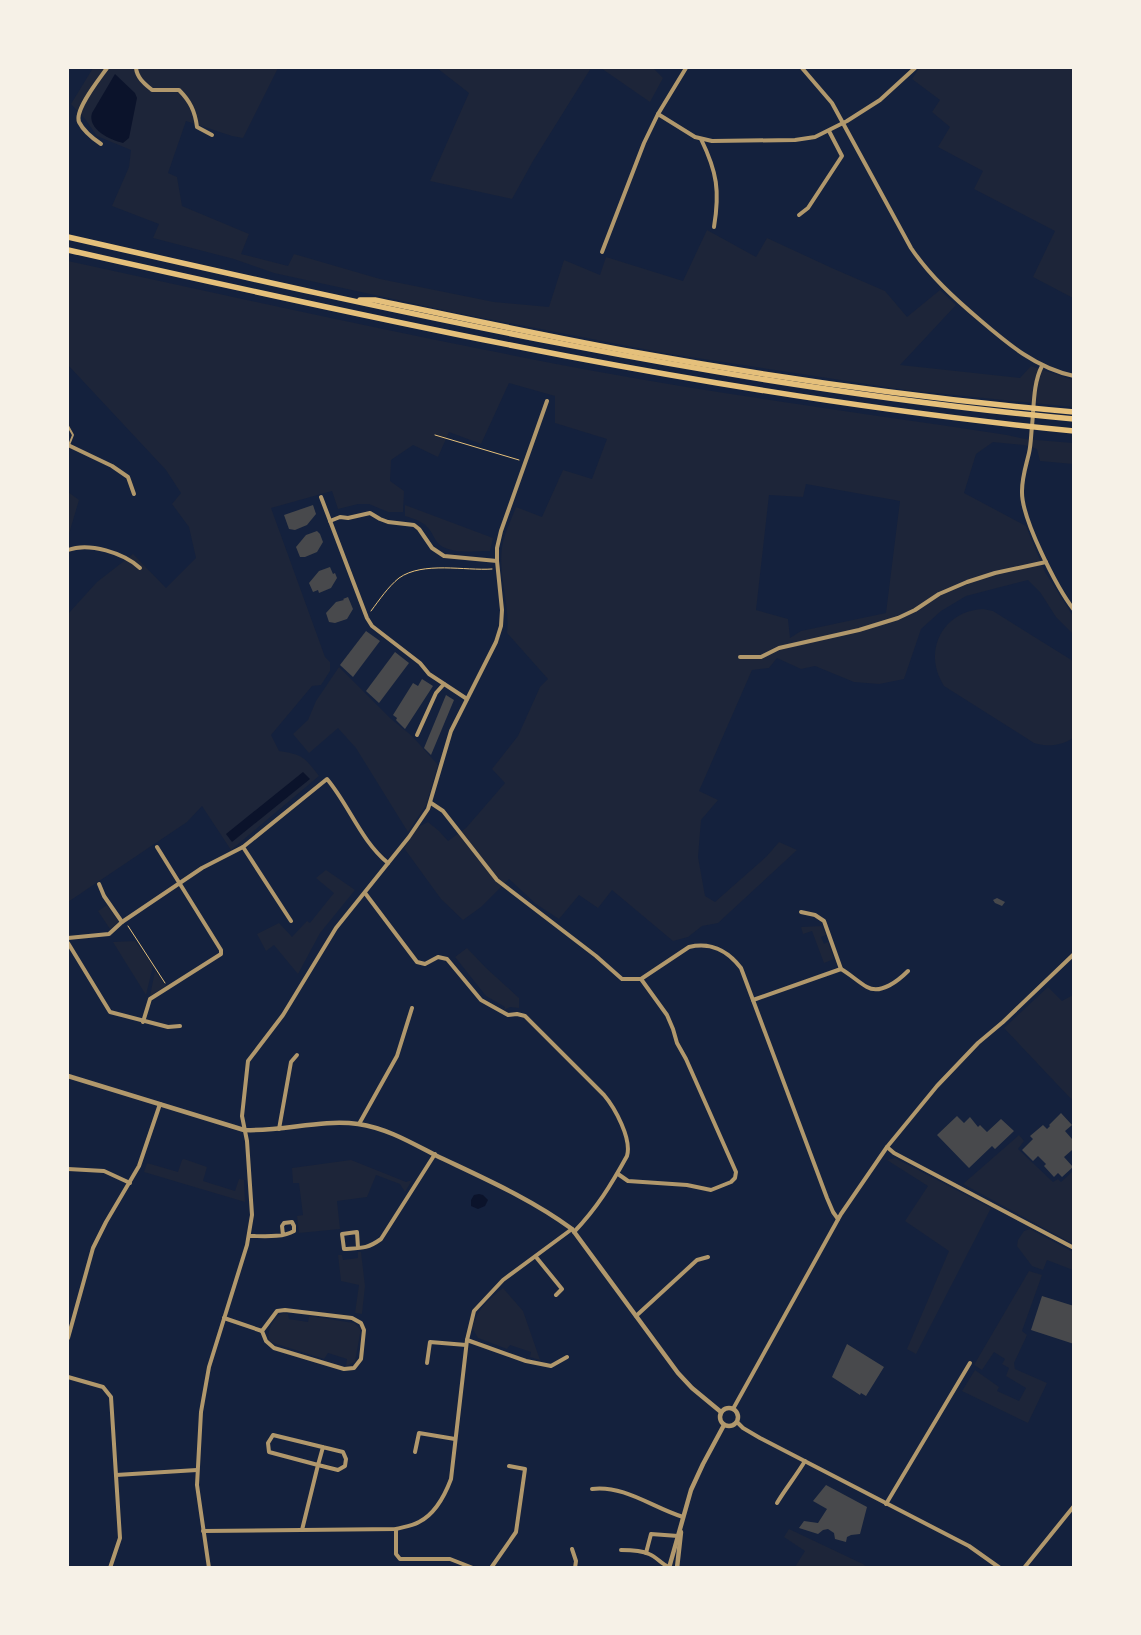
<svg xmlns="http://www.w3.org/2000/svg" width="1141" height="1635" font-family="'Varela Round',sans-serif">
<rect width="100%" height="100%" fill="#14213d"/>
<g fill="#1d2539" fill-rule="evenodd">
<polygon points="93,68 278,68 243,138 232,136 186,121 168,173 177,177 182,206 249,234 241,254 288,266 294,254 380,279 494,302 549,307 564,260 600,275 606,257 683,281 707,230 756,257 767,238 834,269 885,291 907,317 940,290 956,305 900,365 1020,378 1031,366 1073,380 1073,407 906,390 664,353 457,313 274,273 234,259 153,238 159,224 112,206 129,167 131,150 97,136 85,119 71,104"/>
<polygon points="437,68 591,68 533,161 512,199 430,181 469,93"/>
<polygon points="601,68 653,68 663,78 650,102"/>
<polygon points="919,68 1073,68 1073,298 1033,277 1055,231 974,189 983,171 938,147 950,127 932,112 940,100 912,79"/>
<path d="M 68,261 C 243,299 418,338 594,371 C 731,396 870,414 1007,435 L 1025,439 L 1073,443 L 1073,464 L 1040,461 L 1037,449 L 1024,445 L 993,442 L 976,454 L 964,493 L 1026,526 L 1045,572 L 1073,616 L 1073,634 L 1056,617 L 1040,592 L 1028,580 L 966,596 L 941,611 L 921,629 L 904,679 L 879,684 L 854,682 L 815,666 L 801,669 L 777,658 L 769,668 L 752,670 L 699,791 L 718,800 L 701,820 L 698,857 L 705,896 L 715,902 L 767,856 L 779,842 L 797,850 L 718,923 L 702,926 L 688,937 L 673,941 L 612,890 L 598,908 L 579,895 L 559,919 L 536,904 L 509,879 L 481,907 L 463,920 L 441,899 L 404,848 L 418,827 L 428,822 L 439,831 L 448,841 L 466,828 L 505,783 L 492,769 L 518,736 L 540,687 L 548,679 L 507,633 C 510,604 498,576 502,547 C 504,534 511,520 516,507 L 542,517 L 563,470 L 592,479 L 607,439 L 555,423 L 555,396 L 509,383 L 481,444 L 449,432 L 438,457 L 413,445 L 391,460 L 390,481 L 404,491 L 403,512 L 388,512 L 369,504 L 358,504 L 338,509 L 332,491 L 271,508 L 325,657 L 330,662 L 330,671 L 321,685 L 312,686 L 271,735 L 279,751 C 304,755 304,757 319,776 L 231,850 L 202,806 L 187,822 L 68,902 L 68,614 L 97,582 L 133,554 L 166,588 L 196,558 L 189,527 L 172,504 L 181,493 L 166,470 L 68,365 ZM 806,484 L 900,501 L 886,613 L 801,631 L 790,638 L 788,619 L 756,610 L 769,495 L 803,497 Z"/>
<polygon points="68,492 79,500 68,537"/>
<path d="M 405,505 L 493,538 L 490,551 C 475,551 457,554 443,547 C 435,543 434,535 429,529 C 423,521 414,519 405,516 Z"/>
<path d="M 983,609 L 993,611 L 1073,661 L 1073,738 C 1061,746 1048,747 1034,743 L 944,686 C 922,652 942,611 983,609 Z"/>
<polygon points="339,667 391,719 412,736 438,765 426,805 408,832 356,748 338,728 309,753 293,734 308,720 316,701"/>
<polygon points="326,870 355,890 320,933 298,974 274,945 266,951 257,934 279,923 292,937 307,921 310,923 334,893 316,878"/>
<polygon points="107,905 119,922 110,929 98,911"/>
<polygon points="822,926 826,935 821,937 824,944 828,942 834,959 824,963 812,931 803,934 801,927"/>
<polygon points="135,941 153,966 146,995 113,942"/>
<polygon points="467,948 486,968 519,998 519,1008 510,1007 504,1010 505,1007 486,996 455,957"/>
<polygon points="155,971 166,986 150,996"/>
<polygon points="1048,987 1062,1001 1073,995 1073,1101 1004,1028"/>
<polygon points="1019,1135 1024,1141 1018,1149 1053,1182 1058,1179 1061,1182 1073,1171 1073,1244 963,1184"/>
<polygon points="895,1158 991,1208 916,1354 907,1349 949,1251 905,1221 928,1186 887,1160"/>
<polygon points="184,1159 207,1167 203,1181 235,1191 239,1179 244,1180 245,1202 144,1172 147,1163 178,1172 182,1160"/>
<polygon points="351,1160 406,1182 412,1180 405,1192 400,1184 376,1175 367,1197 337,1201 340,1229 299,1233 297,1216 303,1215 299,1183 293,1183 292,1168"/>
<polygon points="1030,1229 1073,1252 1073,1270 1047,1260 1043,1270 1032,1266 1017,1246 1018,1240 1024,1231"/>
<polygon points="358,1252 361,1252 365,1286 362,1314 355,1313 359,1285 341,1281 338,1255 342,1255 343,1260 358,1258"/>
<polygon points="1029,1271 1042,1275 1022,1331 1027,1335 1014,1363 1015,1369 1047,1383 1028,1423 962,1391 975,1370 999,1387 997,1391 1019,1401 1026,1388 1006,1376 1009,1368 1002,1364 1005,1359 994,1352 982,1370 974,1365"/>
<path d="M 503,1288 L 523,1311 L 540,1360 L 530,1357 L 531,1352 L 510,1345 L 507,1349 L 478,1338 L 472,1328 C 477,1309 489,1299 503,1288 Z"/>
<path d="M 283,1313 L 288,1314 L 289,1319 L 308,1322 L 309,1316 L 354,1323 L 360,1329 L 360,1334 L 355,1362 L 346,1366 L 347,1359 L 328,1353 L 324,1359 L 270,1342 C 265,1332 274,1317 283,1313 Z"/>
<polygon points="789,1529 865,1565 864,1567 795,1567 805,1551 784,1537"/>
</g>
<g fill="#0b132b">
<path d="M 115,74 L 135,93 L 137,98 L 129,138 L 123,143 C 110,140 87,129 92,113 Z"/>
<polygon points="303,772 310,779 232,842 226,834"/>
<polygon points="479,1194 483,1195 488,1200 485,1206 478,1209 471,1206 471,1200 474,1195"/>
</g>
<g fill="#48494c">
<polygon points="313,505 316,514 307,525 295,530 289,529 284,515"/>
<polygon points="317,531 320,534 323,542 317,552 305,557 300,557 296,547 306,535"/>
<polygon points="330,567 333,574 335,573 337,578 331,588 319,593 318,590 313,592 309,583 319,571"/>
<polygon points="348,597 353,609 347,619 335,623 329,622 326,613 336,602 344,600 343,599"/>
<polygon points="366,631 380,641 353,677 340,665"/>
<polygon points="395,652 409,663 379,703 366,691"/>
<polygon points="422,679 433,686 405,729 396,720 397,718 393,715 413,683 418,686"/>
<polygon points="446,695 454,700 431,755 424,748"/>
<polygon points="997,898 1005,902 1002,906 995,903 993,900"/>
<polygon points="1061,1113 1072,1125 1065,1131 1072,1139 1072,1150 1064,1157 1073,1167 1062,1177 1058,1173 1054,1177 1044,1166 1046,1164 1038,1156 1033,1161 1022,1150 1033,1139 1030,1136 1043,1125 1047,1129 1050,1126 1049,1125"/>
<polygon points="957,1116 964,1123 970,1117 978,1127 980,1125 987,1132 1001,1119 1014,1131 995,1149 992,1146 969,1168 937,1135"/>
<polygon points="1042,1296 1074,1306 1074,1344 1031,1330"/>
<polygon points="847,1344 884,1367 866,1396 861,1393 860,1395 832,1377"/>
<polygon points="826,1485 867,1507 860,1534 851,1535 847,1537 846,1542 835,1539 834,1533 828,1529 823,1530 818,1534 799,1528 804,1521 818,1523 827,1509 813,1501"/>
</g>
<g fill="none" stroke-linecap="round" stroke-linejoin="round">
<g stroke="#e5c07b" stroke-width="1">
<polyline points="435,435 519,460"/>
<path d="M 371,611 C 380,599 388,587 399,578 C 423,561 465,571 492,569"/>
<polyline points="128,926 165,983"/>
</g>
<polyline stroke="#b1986c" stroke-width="2" points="68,426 73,435 69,445"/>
<g stroke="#b1986c" stroke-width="4">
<path d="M 136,68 C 137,78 145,84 152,90 L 179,90 C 190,101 195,111 197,127 L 212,135"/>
<path d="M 802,68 L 832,103 L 911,248 C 930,276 954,298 980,320 C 1008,344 1036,368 1074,376"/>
<polyline points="658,114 695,137 712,141 795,140 815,137 847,121 880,100 915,68"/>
<path d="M 701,139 C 717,172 720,191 714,227"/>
<path d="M 101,144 C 92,138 84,132 79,122 C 74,110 100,78 107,68"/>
<polyline points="799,215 808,208 842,156 829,131"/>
<polyline points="602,252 644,143 658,114 686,68"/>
<path d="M 1042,366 C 1033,383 1034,407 1032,426 C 1031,435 1031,445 1029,453 C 1026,466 1022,477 1022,491 C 1021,518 1057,588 1074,610"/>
<polyline points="68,445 112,466 128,477 134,494"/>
<polyline points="321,497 367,618 372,626 420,663 429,674 467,699"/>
<polyline points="330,521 340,517 348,518 370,513 380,519 388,522 414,525 419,529 432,548 444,556 497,561"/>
<path d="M 68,550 C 89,542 124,553 140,568"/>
<polyline points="740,657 761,657 779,648 859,630 898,618 915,610 939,594 967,582 995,573 1046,562"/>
<polyline points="417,735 436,693 444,684"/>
<path d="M 431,803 L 443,811 L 497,880 L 596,956 L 622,979 L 641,979 L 689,947 C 711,942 727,950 741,968 L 827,1198 L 833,1212 L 838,1219"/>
<polyline points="99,884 104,896 122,922"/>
<path d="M 365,893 L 417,962 L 425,964 L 438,957 L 447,959 L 481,1000 L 508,1015 L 517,1014 L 525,1016 L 604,1095 C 615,1108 632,1139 627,1156 C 611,1185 597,1208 574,1232"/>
<polyline points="801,912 815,915 824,921 841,969"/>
<path d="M 291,921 L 243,847 L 327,779 C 349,805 361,841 388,863"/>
<polyline points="68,938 109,934 122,922 202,868 243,847"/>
<polyline points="68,943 110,1012 168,1027 180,1026"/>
<path d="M 753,1000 L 841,969 C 850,974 858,982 867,987 C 881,995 899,980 908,971"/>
<polyline points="143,1022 150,999 221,954 221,950 157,847"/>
<polyline points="359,1124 397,1056 412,1008"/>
<polyline points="279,1129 291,1062 297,1055"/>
<polyline points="887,1147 894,1153 1074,1248"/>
<polyline points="68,1169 104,1171 130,1183"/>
<polyline points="618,1174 628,1181 687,1185 711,1190 731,1182 735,1178 736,1172 686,1059 677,1043 673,1029 667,1015 641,979"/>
<path d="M 249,1236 C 263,1236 282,1238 294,1231 L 294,1226 L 292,1222 L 284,1223 L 282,1226 L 283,1235"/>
<path d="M 358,1248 L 357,1232 L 342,1234 L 344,1249 C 362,1248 367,1249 381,1239 L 435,1154"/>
<polyline points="536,1257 562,1289 556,1295"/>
<polygon points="285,1310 352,1318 361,1323 364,1330 361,1359 354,1368 344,1369 274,1348 266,1341 262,1331 277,1311"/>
<polyline points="636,1316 697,1260 708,1257"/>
<polyline points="224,1318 262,1331"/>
<polyline points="68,1338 93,1248 106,1222 139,1166 160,1104"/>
<polyline points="467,1340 526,1361 551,1366 567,1357"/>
<polyline points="427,1363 430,1342 466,1345"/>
<polyline points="68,1377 103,1387 111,1397 120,1538 110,1568"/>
<polyline points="733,1409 841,1214 887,1147 937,1086 978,1043 1003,1022 1074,954"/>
<polyline points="737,1422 743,1428 760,1438 969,1546 1000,1568"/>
<polyline points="415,1452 419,1433 455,1439"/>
<polyline points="116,1475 197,1470"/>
<path d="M 592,1489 C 625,1485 653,1508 683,1517"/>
<path d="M 777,1503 C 786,1488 796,1476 805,1461"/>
<polyline points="886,1504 970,1363"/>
<polyline points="396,1529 396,1554 400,1559 450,1559 473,1568"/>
<polyline points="302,1530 318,1465 269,1452 268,1443 273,1435 343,1452 346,1459 345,1466 338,1470 318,1465 323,1447"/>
<path d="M 203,1531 L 396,1529 C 403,1527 412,1526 419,1522 C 435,1514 445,1495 451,1479 L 467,1340 L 474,1311 L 503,1280 L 572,1229"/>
<polyline points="572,1549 576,1561 575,1568"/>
<path d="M 621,1550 C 630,1550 641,1550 649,1554 C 657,1557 661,1564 669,1567"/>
<polyline points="646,1553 651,1534 678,1536"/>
<polyline points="209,1568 197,1485 201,1412 209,1367 247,1245 252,1215 251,1200 247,1141 242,1116 248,1061 283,1015 336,928 409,837 428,809 451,731 496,642 501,626 502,610 497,561 497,548 501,531 547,401"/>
<polyline points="491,1568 516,1532 525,1469 509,1466"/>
<polyline points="1024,1568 1074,1506"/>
</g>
<g stroke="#b1986c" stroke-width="4.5">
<path d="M 68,1076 L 244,1130 C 282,1132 320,1119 358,1124 C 386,1128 410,1142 435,1155 C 481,1177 530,1198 572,1229 L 678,1373 L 692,1388 L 721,1412"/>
<circle cx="729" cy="1417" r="9"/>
<polyline points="669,1568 691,1490 703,1464 724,1425"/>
<polyline points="677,1568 681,1532"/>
</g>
<g stroke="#e5c07b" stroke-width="5.5">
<path d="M 68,237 C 400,313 734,388 1074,419"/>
<path d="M 68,250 C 400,325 733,398 1074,431"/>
<path d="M 360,300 L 375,300 C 463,318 550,337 639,353 C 783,379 928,399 1074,412"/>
</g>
</g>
<rect width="1141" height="1635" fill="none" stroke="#f6f1e7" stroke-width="138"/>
</svg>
